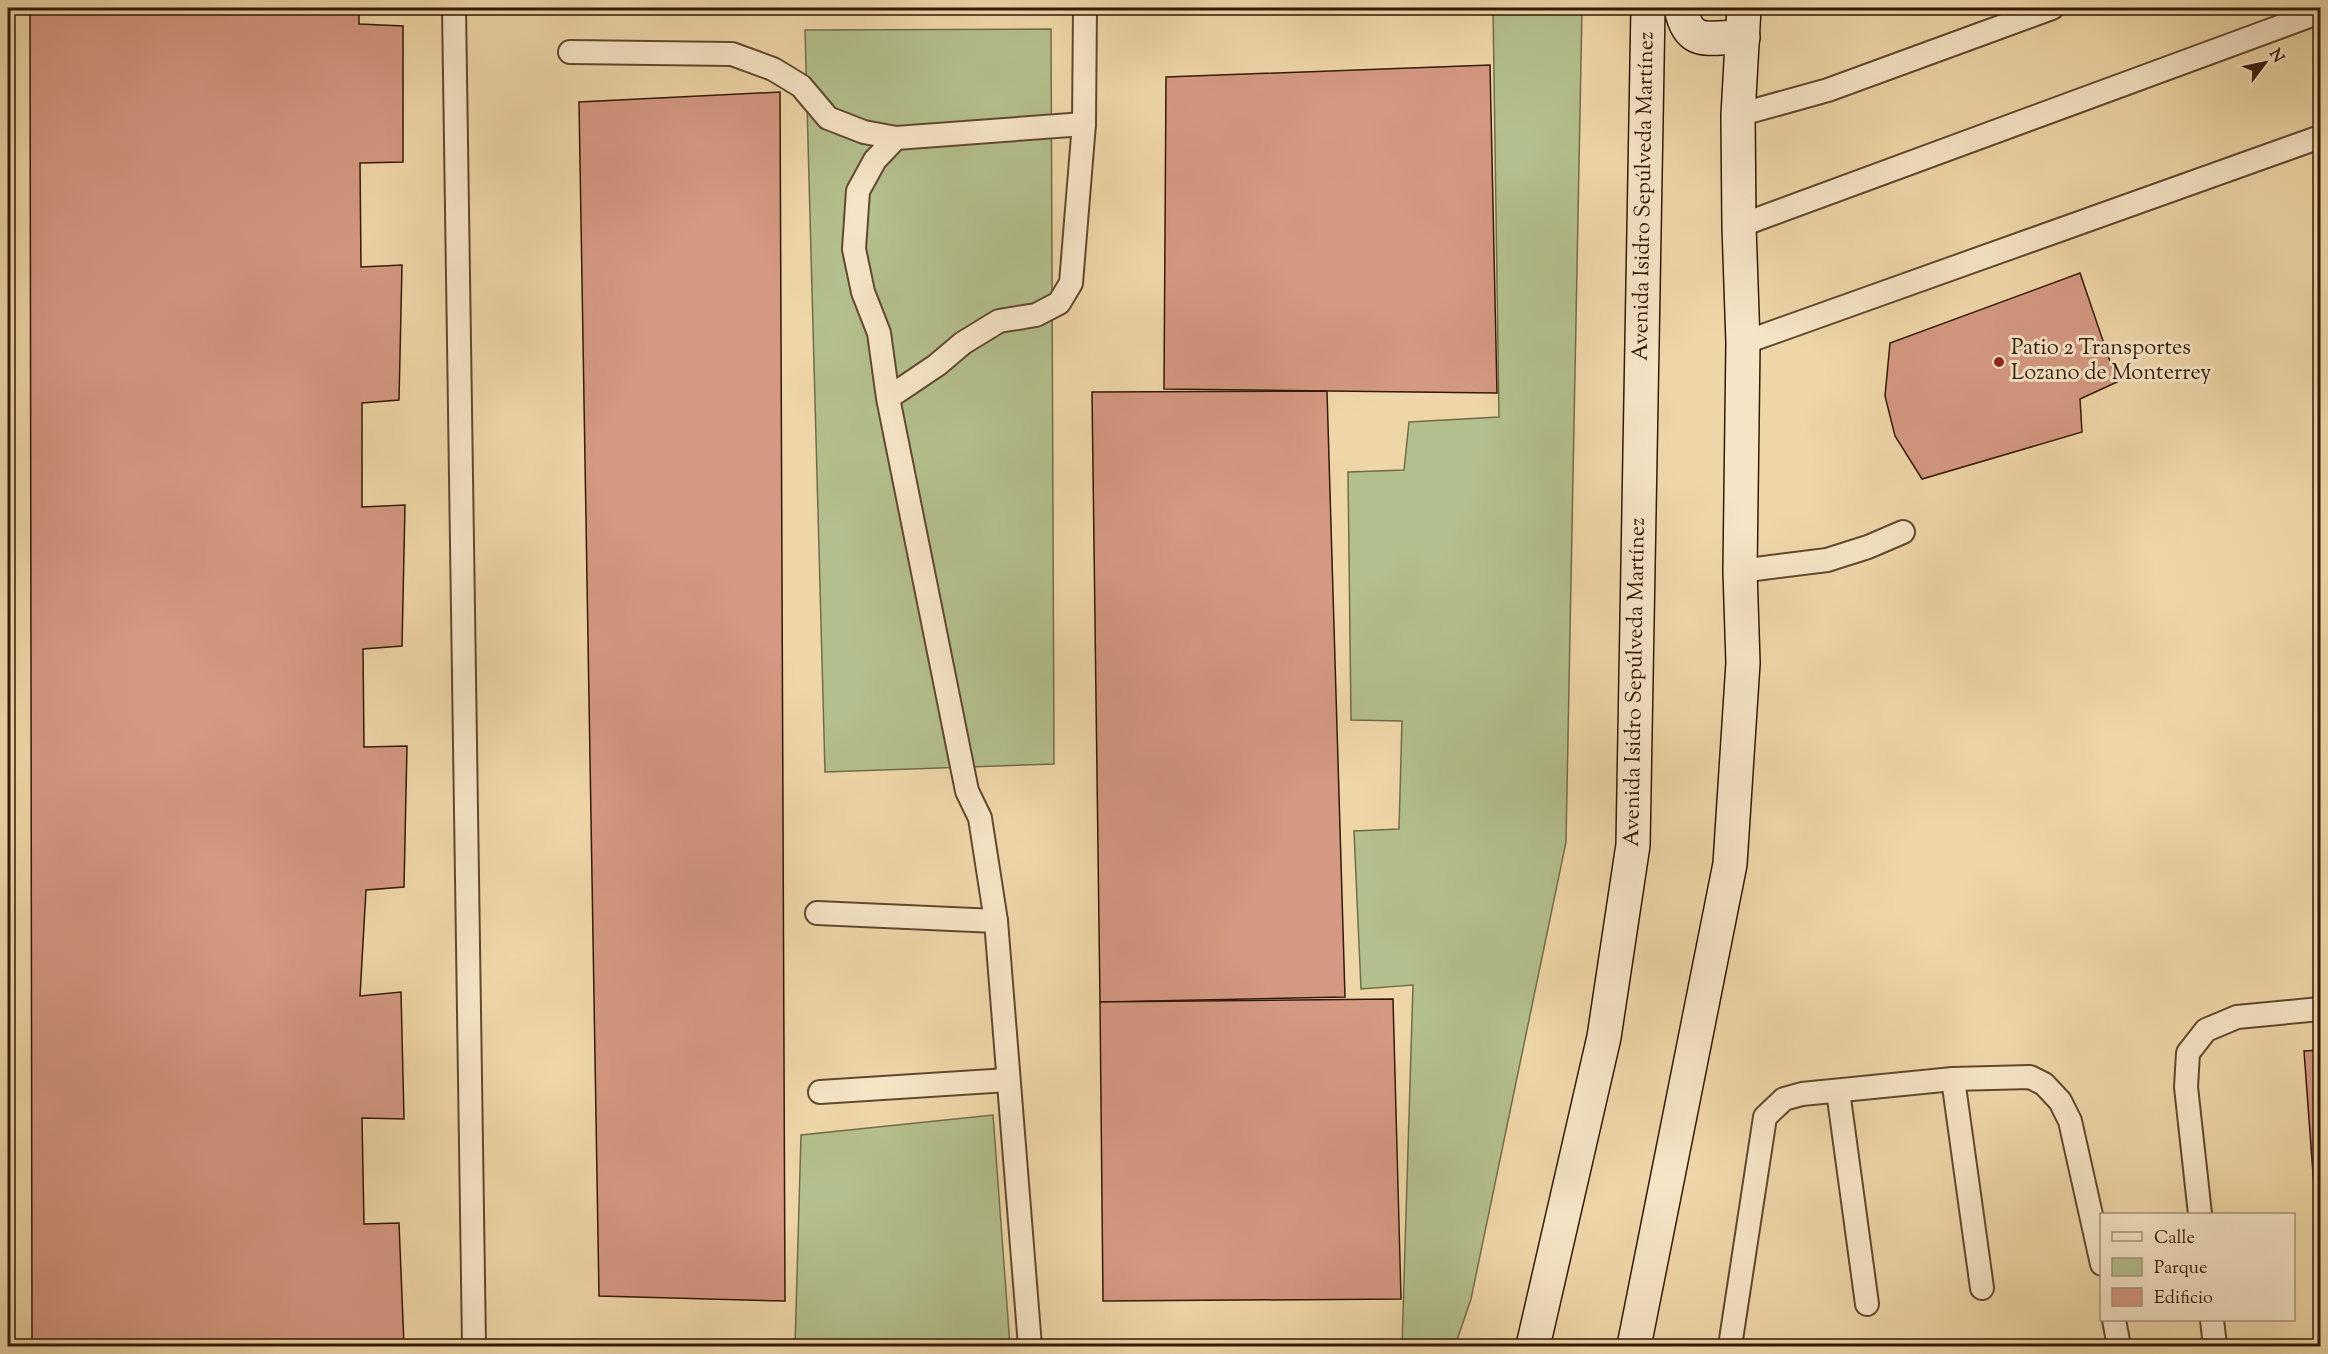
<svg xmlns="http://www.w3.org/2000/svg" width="2328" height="1354" font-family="'Sorts Mill Goudy',serif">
<rect width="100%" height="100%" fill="#efd6a8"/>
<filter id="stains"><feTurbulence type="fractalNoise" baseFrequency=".00333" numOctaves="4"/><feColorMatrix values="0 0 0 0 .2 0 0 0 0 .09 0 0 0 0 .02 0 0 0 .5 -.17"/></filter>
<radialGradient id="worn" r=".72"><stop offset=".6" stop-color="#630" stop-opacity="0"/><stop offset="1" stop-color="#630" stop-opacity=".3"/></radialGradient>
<g fill="#b3bf8c" stroke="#736c4a" stroke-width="1.5">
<polygon points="1493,8 1582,8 1566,842 1471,1299 1455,1346 1402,1346 1413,985 1361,989 1354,831 1399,829 1402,721 1351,720 1348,472 1404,470 1409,422 1499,417"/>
<polygon points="1051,29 1054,764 825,772 805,30"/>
<polygon points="993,1115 1010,1346 795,1346 801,1135"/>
</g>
<g fill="#d59882" stroke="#331908" stroke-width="1.5">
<polygon points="30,8 359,8 359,24 403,26 403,162 360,163 361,267 402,265 399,400 362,403 362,507 405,505 402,646 363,649 364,747 407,746 404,887 366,890 360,996 401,992 404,1119 362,1118 364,1224 399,1223 404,1346 32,1346"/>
<polygon points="1490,65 1497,393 1164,389 1166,77"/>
<polygon points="780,92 785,1301 599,1296 579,102"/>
<polygon points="2080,273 2117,382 2080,399 2082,432 1922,479 1895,436 1885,396 1890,343"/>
<polygon points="1327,391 1345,997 1100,1002 1092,392"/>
<polygon points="1393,999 1401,1299 1103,1301 1100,1002"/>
<polygon points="2320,1050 2320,1269 2304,1051"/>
</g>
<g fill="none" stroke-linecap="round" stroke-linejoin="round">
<defs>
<g id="lane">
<polyline points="454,8 474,1346"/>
<polyline points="570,52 732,54 773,69 801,86 828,118 864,132 896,138"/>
<polyline points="1738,115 1828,90 2052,8"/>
<polyline points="1084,124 1085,8"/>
<polyline points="1739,226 2320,12"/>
<polyline points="1743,343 2320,137"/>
<polyline points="888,398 937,365 963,343 999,321 1036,315 1059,303 1071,283 1084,124 896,138 875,160 858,191 854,249 863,292 879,333 888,398 967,791 980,818 996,921 1030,1346"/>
<polyline points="1740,571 1827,560 1868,547 1903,532"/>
<polyline points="817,913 996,921"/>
<polyline points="1953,1079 1982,1288"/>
<polyline points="1838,1091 1867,1304"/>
<polyline points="820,1092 1008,1080"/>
<polyline points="2200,1214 2186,1087 2188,1053 2206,1030 2237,1017 2320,1009"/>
<polyline points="2114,1320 2118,1341 2117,1346"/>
<polyline points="2212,1320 2215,1346"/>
<polyline points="1730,1346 1765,1117 1784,1099 1802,1094 1953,1079 2030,1077 2044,1084 2060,1101 2070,1121 2102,1264"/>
</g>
<g id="secondary">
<path d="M 1681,8 C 1689,48 1708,37 1743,37"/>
<path id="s1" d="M 1533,1346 L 1604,1037 L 1633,845 L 1648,8"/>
<polyline points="1634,1346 1730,864 1743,663 1740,571 1743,343 1739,226 1738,115 1744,8"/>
</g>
</defs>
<use href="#lane" stroke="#624830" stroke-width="26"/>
<use href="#secondary" stroke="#331908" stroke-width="36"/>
<use href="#lane" stroke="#f5e4c6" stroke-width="22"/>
<use href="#secondary" stroke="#f5e4c6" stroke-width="33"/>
</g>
<circle fill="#8f2418" stroke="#f5e4c6" stroke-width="2" cx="1999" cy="362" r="6"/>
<g text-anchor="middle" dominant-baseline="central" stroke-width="6" stroke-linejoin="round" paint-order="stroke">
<g font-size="22" fill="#331908" stroke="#f5e4c6">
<text stroke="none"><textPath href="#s1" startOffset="1160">Avenida Isidro Sepúlveda Martínez</textPath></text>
<text stroke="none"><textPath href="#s1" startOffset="674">Avenida Isidro Sepúlveda Martínez</textPath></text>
</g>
<g font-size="22" fill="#331908" stroke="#f5e4c6" text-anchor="start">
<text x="2011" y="349">Patio 2 Transportes<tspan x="2011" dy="25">Lozano de Monterrey</tspan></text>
</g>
</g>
<rect width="2328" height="1354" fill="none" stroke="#efd6a8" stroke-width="30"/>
<rect x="9" y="9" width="2310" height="1336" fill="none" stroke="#331908" stroke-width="3"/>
<rect x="15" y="15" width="2298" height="1324" fill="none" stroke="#331908" stroke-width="1.5"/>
<rect x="2100" y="1213" width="195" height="108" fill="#f5e4c6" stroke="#a7937a" stroke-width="1.5"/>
<rect x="2112" y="1232" width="30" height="9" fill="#f5e4c6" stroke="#a7937a" stroke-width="1.5"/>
<text x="2154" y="1243" font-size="18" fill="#331908">Calle</text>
<rect x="2112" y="1258" width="30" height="18" fill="#b3bf8c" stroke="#a7937a" stroke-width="1.5"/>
<text x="2154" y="1273" font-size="18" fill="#331908">Parque</text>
<rect x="2112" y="1288" width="30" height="18" fill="#d59882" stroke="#a7937a" stroke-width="1.5"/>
<text x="2154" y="1303" font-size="18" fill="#331908">Edificio</text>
<g transform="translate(2265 63) rotate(58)" stroke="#f5e4c6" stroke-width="4.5" paint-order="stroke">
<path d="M0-4.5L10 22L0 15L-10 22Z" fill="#331908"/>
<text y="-9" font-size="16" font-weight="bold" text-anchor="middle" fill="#331908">N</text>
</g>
<rect width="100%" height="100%" filter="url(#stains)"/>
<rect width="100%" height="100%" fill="url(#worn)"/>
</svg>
